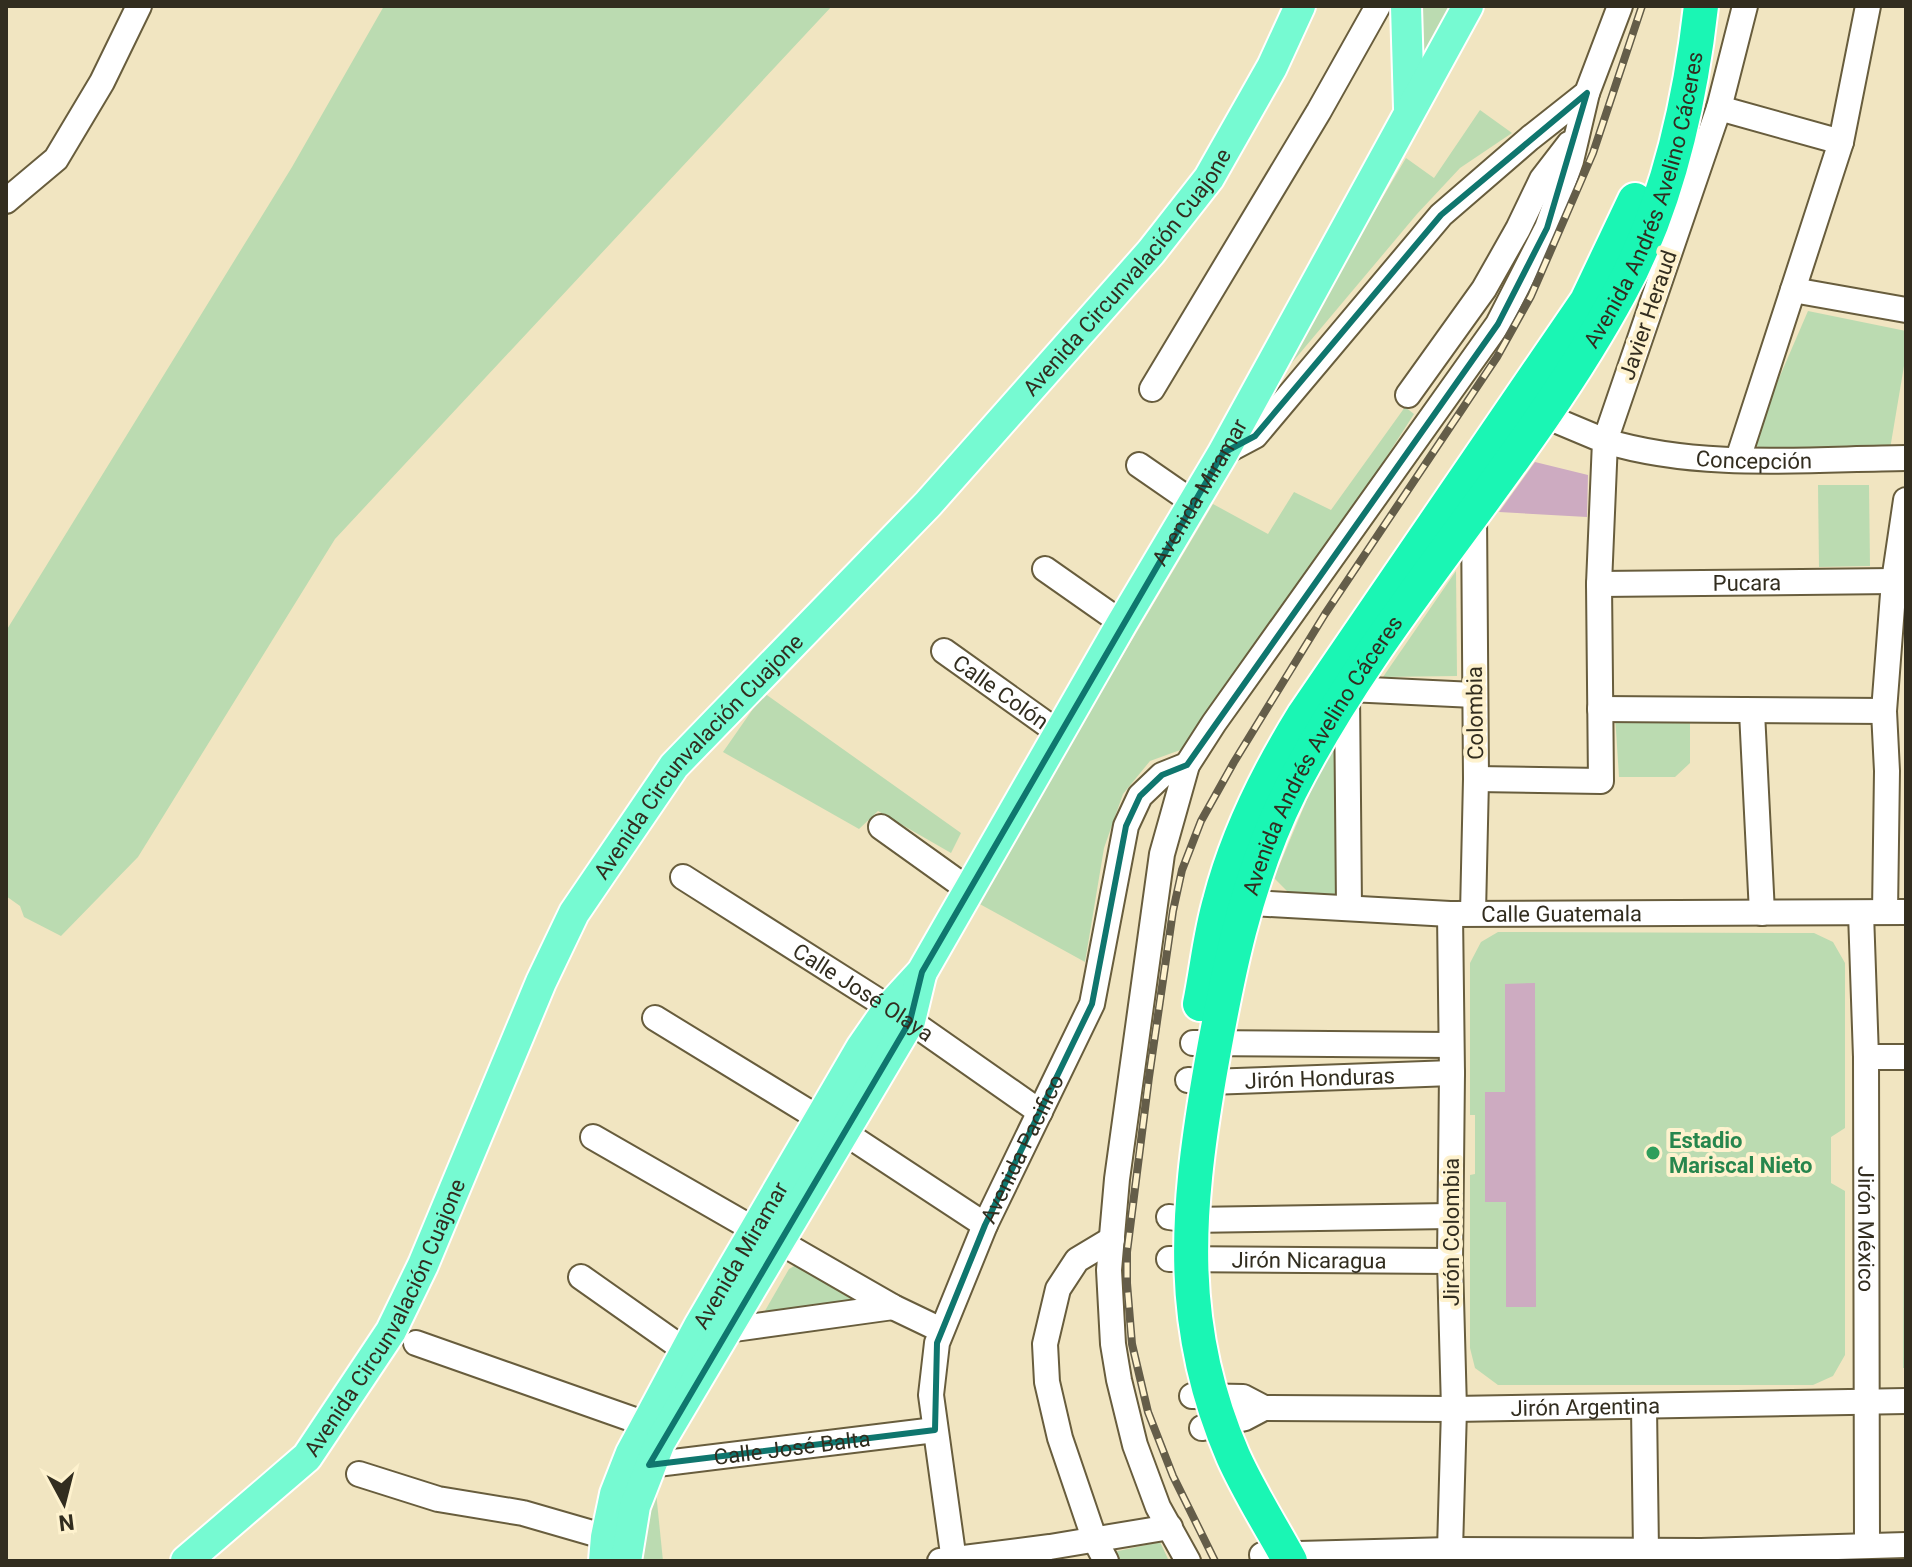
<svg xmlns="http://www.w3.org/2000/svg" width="1912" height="1567" font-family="Roboto,sans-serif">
<rect width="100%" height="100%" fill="#f1e5c1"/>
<g fill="#bbdbb1">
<polygon points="384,6 832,6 335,539 138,857 61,936 24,917 20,906 6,896 6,631 292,167"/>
<polygon points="1418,6 1451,6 1421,60"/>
<polygon points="1480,110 1512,133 1460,168 1417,214 1269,390 1406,158 1434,178"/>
<polygon points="1808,311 1906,331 1906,354 1890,449 1765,451 1755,445 1754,436"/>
<polygon points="1405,407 1414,414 1346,520 1207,721 1183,749 1150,761 1123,794 1104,848 1085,962 976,902 1213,504 1268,534 1294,492 1331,510"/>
<polygon points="1818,485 1869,485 1870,566 1819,567"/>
<polygon points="1456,571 1457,676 1383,677"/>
<polygon points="764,693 961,833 951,853 878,811 859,829 723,752"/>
<polygon points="1615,715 1690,715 1690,763 1675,777 1619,777"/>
<polygon points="1337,744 1339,896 1292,896 1274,878 1321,766"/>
<polygon points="1498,932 1814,933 1833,942 1845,963 1845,1128 1831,1137 1831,1183 1845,1191 1845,1355 1833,1376 1813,1385 1498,1385 1475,1368 1470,1348 1470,1175 1475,1174 1475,1115 1470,1115 1470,963 1481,942"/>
<polygon points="1906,1098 1906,1368 1903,1368 1904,1099"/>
<polygon points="796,1265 858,1301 762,1316 789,1269"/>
<polygon points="656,1492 663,1561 641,1561 646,1519"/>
<polygon points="1160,1542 1169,1561 1113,1561 1109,1553"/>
</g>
<g fill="#cdabc1">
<polygon points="1535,462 1588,475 1587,517 1499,512"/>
<polygon points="1535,983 1536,1307 1506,1307 1506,1202 1485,1202 1485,1092 1505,1092 1505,984"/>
</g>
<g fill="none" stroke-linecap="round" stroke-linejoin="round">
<defs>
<g id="minor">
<path id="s1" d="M 1745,6 L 1719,108 L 1605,441 C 1701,470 1808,459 1906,458"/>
<polyline points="1719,108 1841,142"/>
<polyline points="6,201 56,159 102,82 139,6"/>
<polyline points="1793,290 1906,310"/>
<polyline points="1152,389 1319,111 1378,6"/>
<polyline points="1408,395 1484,289 1518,229 1542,179 1569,144"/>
<polyline points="1223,453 1255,436 1441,215 1530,138 1587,93 1620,6"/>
<polyline points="1738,459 1841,142 1868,6"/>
<polyline points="1139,465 1194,503"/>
<polyline points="1045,569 1122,623"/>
<path id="s2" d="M 1599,584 L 1894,581"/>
<path id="s3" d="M 944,651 L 1059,733"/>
<polyline points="1349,689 1474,695"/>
<polyline points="1347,693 1349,907"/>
<polyline points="1600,709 1884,711"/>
<polyline points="1752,712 1762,913"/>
<polyline points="1476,779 1601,781 1599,584 1605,441 1531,410"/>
<polyline points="881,827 969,890"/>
<path id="s4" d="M 683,877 L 910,1021 L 1040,1112"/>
<path id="s5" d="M 1234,902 L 1450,914 L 1906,912"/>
<polyline points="1885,912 1887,771 1884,711 1894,581 1906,500"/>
<polyline points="1473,913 1476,779 1474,513"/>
<path id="s6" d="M 1861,913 L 1866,1057 L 1867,1546"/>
<polyline points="655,1018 820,1119"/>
<polyline points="1193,1043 1451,1045"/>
<polyline points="1866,1057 1906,1057"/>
<path id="s7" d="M 1188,1080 L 1209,1082 L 1452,1073"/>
<polyline points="845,1133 985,1225"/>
<polyline points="593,1137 755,1230"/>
<polyline points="1169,1217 1190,1220 1450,1216"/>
<polyline points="780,1242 893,1307 941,1330"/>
<path id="s8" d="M 1169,1259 L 1450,1261"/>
<polyline points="581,1277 686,1351"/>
<polyline points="727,1330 893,1307"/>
<polyline points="416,1343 646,1424"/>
<path id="s9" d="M 1192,1396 L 1243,1397 L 1264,1408 L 1454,1409 L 1906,1401"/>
<polyline points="1644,1407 1646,1551"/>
<polyline points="1202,1428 1245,1418 1264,1408"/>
<path id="s10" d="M 649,1465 L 935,1430"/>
<polyline points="359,1474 438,1499 523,1513 606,1537"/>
<polyline points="1450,1550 1454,1409 1450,1261 1452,1073 1450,914"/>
<polyline points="1262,1555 1450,1550 1701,1551 1906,1545"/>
<polyline points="940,1561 1050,1547 1170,1527"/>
<path id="s11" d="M 954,1561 L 931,1395 L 937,1343 L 985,1225 L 1092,1004 L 1126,826 L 1140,796 L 1162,775 L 1187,765"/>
<polyline points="1106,1561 1094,1538 1060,1438 1047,1382 1045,1344 1058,1289 1077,1260 1112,1239"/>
<polyline points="1188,1561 1158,1507 1135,1445 1119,1380 1113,1344 1109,1270 1117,1179 1162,854 1187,765 1214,723 1498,324 1547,228 1571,161 1587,93"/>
</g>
<g id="major">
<polyline points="1406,6 1409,108"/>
<path id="s12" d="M 186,1561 L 307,1457 L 391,1331 L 423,1265 L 541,982 L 574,913 L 674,766 L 928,504 L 1151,252 L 1209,178 L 1272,67 L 1300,6"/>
<path id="s13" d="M 604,1561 L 606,1537 L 615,1494 L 631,1453 L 699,1326 L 861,1048 L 888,1009 L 922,972 L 1122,623 L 1223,453 L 1468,6"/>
<polyline points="626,1561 635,1506 660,1442 910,1021 921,975"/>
</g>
<g id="highway">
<path d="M 1200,1004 C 1207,970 1210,935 1220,901 C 1237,835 1268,773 1304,715 L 1587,301 L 1635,200"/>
<path id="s14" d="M 1290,1561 C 1271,1526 1249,1492 1233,1456 C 1177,1327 1186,1213 1209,1078 C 1226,980 1245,881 1290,791 C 1380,613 1525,468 1620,292 C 1667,206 1690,103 1701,6"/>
</g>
</defs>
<use href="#minor" stroke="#685d3d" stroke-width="28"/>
<use href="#major" stroke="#fff" stroke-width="34"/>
<use href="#highway" stroke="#fff" stroke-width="38"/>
<use href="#minor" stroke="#fff" stroke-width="24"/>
<use href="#major" stroke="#76fad2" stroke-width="30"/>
<use href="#highway" stroke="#1af6b4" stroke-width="34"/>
<defs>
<polyline id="rail" points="1215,1561 1173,1476 1148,1412 1132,1344 1127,1283 1127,1252 1149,1077 1173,911 1182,870 1201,821 1234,762 1325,614 1497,357 1531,296 1593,153 1642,6"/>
</defs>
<use href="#rail" stroke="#645d49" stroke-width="8"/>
<use href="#rail" stroke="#fef2ce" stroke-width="5" stroke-dasharray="15" stroke-linecap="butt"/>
</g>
<path fill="none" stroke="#0f766e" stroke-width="6" stroke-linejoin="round" d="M 1587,93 L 1547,228 L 1498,324 L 1187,765 L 1162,775 L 1140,796 L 1126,826 L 1092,1004 L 985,1225 L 937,1343 L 935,1430 L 649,1465 L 910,1021 L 922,972 L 1223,453 L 1255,436 L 1441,215 Z"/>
<circle fill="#2e9e5b" stroke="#fef2ce" stroke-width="3" cx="1653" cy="1153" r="8"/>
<g text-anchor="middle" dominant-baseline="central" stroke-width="8" stroke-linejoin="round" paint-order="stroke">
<g font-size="22" fill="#322d1f" stroke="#fef2ce">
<text stroke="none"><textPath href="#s14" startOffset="1498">Avenida Andrés Avelino Cáceres</textPath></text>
<text stroke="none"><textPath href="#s12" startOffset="1616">Avenida Circunvalación Cuajone</textPath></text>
<text transform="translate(1648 315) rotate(-71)">Javier Heraud</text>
<text stroke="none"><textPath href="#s1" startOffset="608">Concepción</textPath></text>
<text stroke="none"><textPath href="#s13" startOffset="1230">Avenida Miramar</textPath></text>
<text stroke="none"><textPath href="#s2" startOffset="148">Pucara</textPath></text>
<text stroke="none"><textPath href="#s3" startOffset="70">Calle Colón</textPath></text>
<text transform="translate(1475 713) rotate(-91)">Colombia</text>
<text stroke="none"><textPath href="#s14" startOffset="850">Avenida Andrés Avelino Cáceres</textPath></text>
<text stroke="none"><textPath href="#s12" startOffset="968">Avenida Circunvalación Cuajone</textPath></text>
<text stroke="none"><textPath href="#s5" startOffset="328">Calle Guatemala</textPath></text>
<text stroke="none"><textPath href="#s4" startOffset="214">Calle José Olaya</textPath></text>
<text stroke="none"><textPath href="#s7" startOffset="132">Jirón Honduras</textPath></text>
<text stroke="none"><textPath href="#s11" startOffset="432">Avenida Pacifico</textPath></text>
<text stroke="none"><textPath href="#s6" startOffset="316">Jirón México</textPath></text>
<text transform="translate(1451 1232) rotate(-90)">Jirón Colombia</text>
<text stroke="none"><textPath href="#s13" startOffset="338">Avenida Miramar</textPath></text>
<text stroke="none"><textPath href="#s8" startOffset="140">Jirón Nicaragua</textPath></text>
<text stroke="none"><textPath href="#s12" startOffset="320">Avenida Circunvalación Cuajone</textPath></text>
<text stroke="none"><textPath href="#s9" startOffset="396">Jirón Argentina</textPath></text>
<text stroke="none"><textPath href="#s10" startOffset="144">Calle José Balta</textPath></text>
</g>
<g font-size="22" font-weight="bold" fill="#27864d" stroke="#fef2ce" text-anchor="start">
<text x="1669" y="1140">Estadio<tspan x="1669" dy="25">Mariscal Nieto</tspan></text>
</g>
</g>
<rect width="1912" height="1567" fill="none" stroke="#322d1f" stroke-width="16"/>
<g transform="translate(64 1503) rotate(173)" stroke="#fef2ce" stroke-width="6" paint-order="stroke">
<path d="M0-6L14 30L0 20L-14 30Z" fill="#322d1f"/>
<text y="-12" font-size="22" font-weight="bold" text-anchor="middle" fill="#322d1f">N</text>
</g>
</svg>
